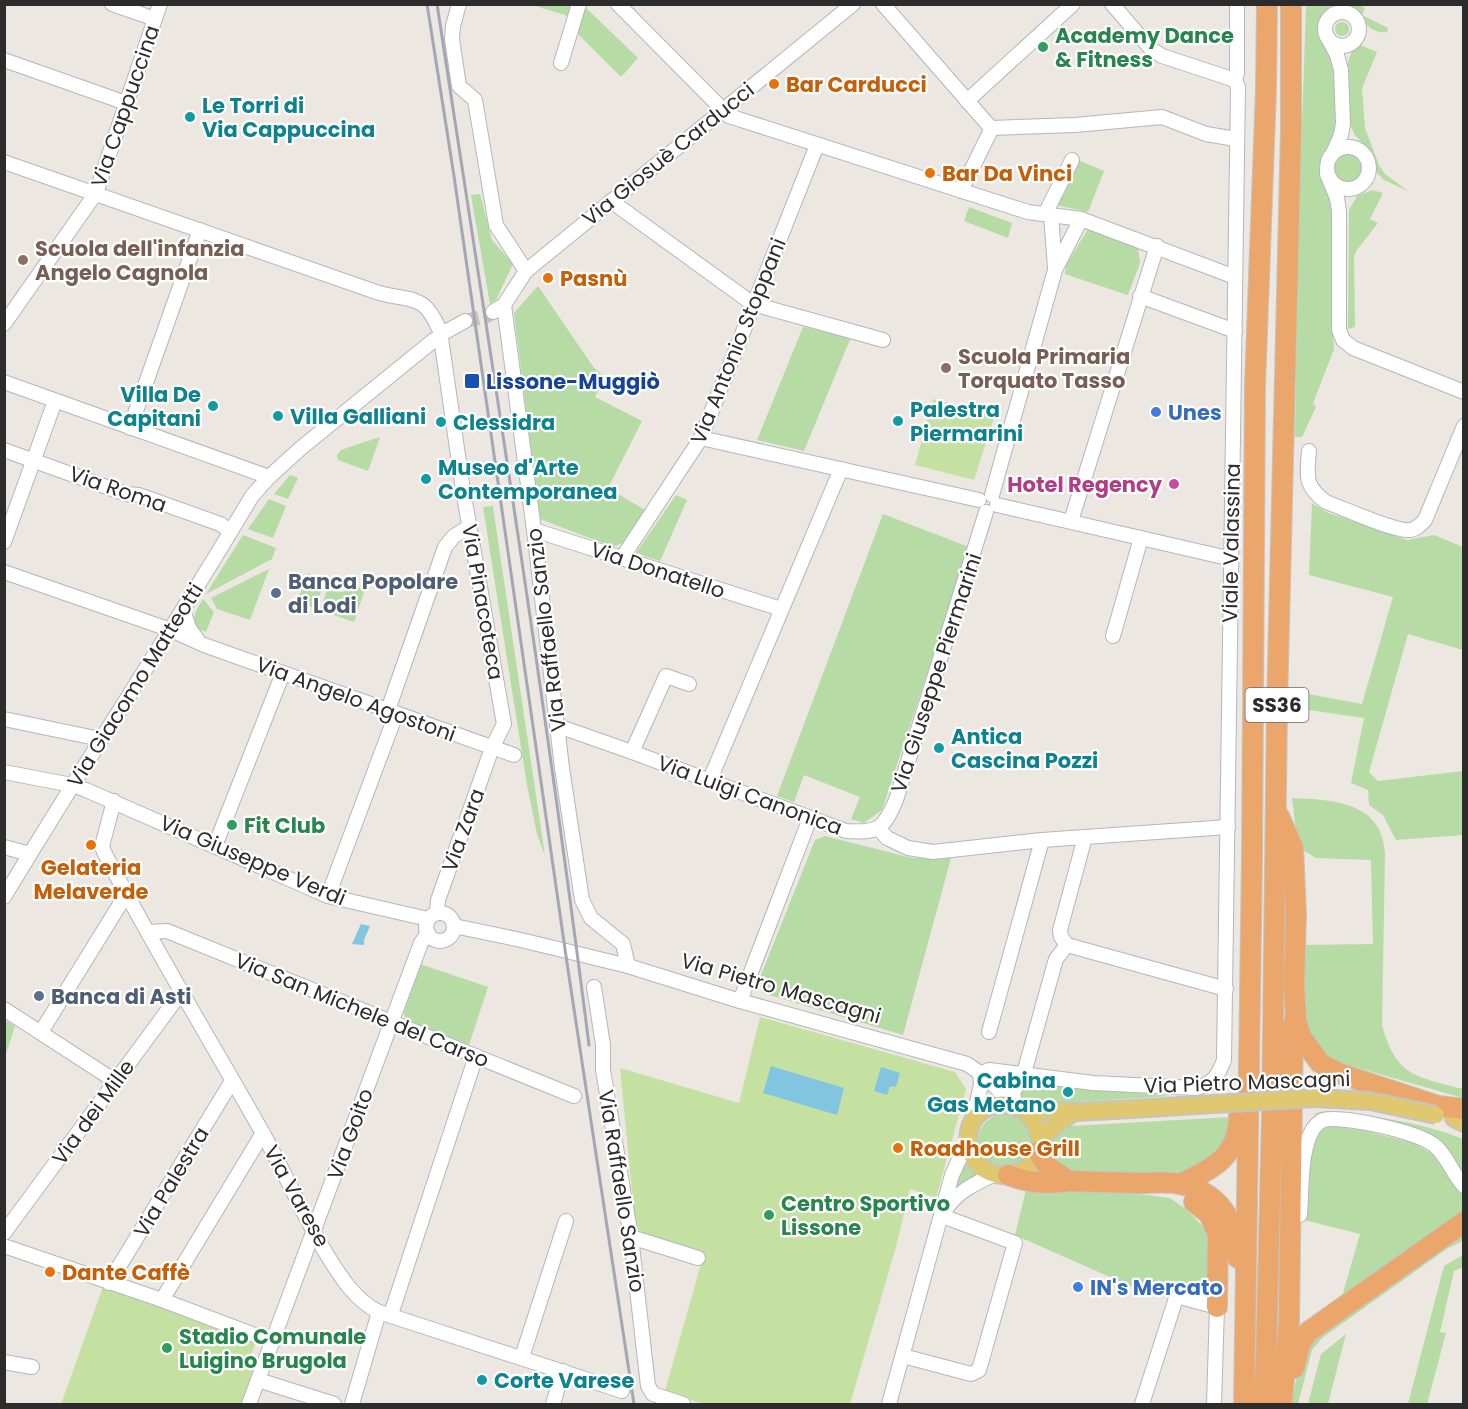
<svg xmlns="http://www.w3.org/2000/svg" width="1468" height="1409" font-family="Poppins,sans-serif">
<rect width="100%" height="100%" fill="#ece7e0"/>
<g fill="#b6dba4">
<polygon points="533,5 574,5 571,17"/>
<polygon points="1306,5 1330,5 1329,9 1320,22 1319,31 1322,41 1335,62 1337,120 1335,133 1322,156 1319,166 1320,174 1334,202 1332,322 1334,349 1313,403 1316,407 1302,437 1295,437 1299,216"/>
<path d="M 1352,5 L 1359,5 L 1365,8 L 1362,15 L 1388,28 L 1387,32 C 1369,35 1361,17 1352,5 Z"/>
<polygon points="584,6 638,58 621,77 576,32"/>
<circle cx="1342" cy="29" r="7"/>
<polygon points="1360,45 1377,52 1362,88 1365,128 1379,165 1385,174 1408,191 1384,180 1377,173 1372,154 1355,135 1348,121 1348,62 1352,50"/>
<circle cx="1347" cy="169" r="15"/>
<polygon points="1078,160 1104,171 1088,212 1056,205"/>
<polygon points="1372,190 1383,193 1370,219 1378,223 1356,251 1354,257 1355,327 1348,329 1349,210 1357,196"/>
<polygon points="480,194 492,240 513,264 496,300 490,304 471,195"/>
<polygon points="969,207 1012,223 1008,238 964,221"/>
<polygon points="1088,229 1138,247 1140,263 1128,295 1065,274 1066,265"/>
<polygon points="538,286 594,368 605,377 595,397 642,421 608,488 645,510 622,543 613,547 540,519 514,313"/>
<polygon points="803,327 851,337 804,451 757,440"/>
<polygon points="380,437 368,471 338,460 337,455 341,450"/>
<polygon points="290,475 298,478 288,499 274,494"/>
<polygon points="676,495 687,500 660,561 636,553"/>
<polygon points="269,499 286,506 273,538 248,529"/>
<polygon points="1312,503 1326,512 1407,540 1434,535 1463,547 1463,650 1408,634 1369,772 1378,781 1463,771 1463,835 1396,840 1383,815 1369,805 1368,790 1351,783 1364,718 1309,710 1308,694 1362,704 1393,597 1309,575"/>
<polygon points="493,506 494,514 545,856 537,834 527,785 483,507"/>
<polygon points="883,514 969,547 882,810 864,823 851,819 860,797 804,775 794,802 777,796"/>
<polygon points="243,535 276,548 272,559 206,594"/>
<polygon points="269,569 250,620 217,609 211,598"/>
<polygon points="309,572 311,579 322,589 314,608 297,601"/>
<polygon points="356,585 364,592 354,622 320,610 327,591 343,592"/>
<path d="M 203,599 L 214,612 L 206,632 C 186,626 195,612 203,599 Z"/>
<path d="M 1292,798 C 1332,800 1382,801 1385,853 L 1382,1025 C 1396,1077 1417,1077 1463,1089 L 1463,1098 L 1341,1063 C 1330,1057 1318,1050 1311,1039 C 1296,1014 1303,973 1303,945 L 1373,944 L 1371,860 L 1316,858 L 1298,847 Z"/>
<polygon points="825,836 912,858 951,858 903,1035 763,993 759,980 815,840"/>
<polygon points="420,964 488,987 469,1045 409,1022 405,1018 404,1013"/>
<polygon points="5,1020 15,1026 5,1057"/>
<polygon points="1052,1086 1058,1086 1172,1096 1030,1105 1021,1101 1019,1098 1023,1088"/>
<path d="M 1325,1111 C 1373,1116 1418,1121 1463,1139 L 1463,1174 C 1456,1163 1449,1149 1439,1141 C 1410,1118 1348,1116 1312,1114 Z"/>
<circle cx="1005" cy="1141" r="27"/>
<path d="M 1232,1117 L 1233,1126 L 1217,1157 L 1182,1176 L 1066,1174 L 1050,1157 C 1049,1141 1055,1133 1070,1126 Z"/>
<path d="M 1325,1125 L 1361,1130 L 1414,1143 L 1432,1154 L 1463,1195 L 1463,1215 L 1341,1300 L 1360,1234 L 1304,1220 C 1306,1197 1306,1138 1325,1125 Z"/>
<polygon points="966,1162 978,1178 953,1192"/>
<polygon points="1026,1190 1131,1193 1170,1198 1187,1210 1209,1233 1209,1304 1206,1310 1128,1285 1015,1235"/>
<polygon points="1463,1230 1463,1241 1448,1248 1322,1338 1312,1350 1298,1404 1291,1404 1299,1367 1314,1334"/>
<polygon points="1463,1255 1463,1267 1454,1271 1440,1332 1446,1333 1427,1404 1408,1404 1444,1266"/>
<polygon points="1346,1334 1328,1404 1308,1404 1321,1354"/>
</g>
<g fill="#c5e1a1">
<polygon points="933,399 995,415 974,480 915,465"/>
<polygon points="760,1017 955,1072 966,1089 936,1198 910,1189 896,1247 850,1404 703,1404 665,1391 704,1253 636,1232 620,1068 739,1103"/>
<polygon points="103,1287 256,1342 251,1355 262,1360 244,1404 61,1404"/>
</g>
<g fill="#81c5e0">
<polygon points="361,924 370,926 364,940 364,945 352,944"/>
<polygon points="771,1066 844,1088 837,1115 763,1093"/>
<polygon points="881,1067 900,1073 896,1087 890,1086 887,1095 874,1091"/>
</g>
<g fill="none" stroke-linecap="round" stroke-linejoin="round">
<polyline stroke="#c6c2bc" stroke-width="14" stroke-dasharray="14 7" stroke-linecap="butt" points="465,321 487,316 493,312"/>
<defs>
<g id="minor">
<polyline points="112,4 155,19"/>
<polyline points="459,4 453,26 452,39 459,86 475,100 496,225 526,271"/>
<polyline points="618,4 729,116 1028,212 1081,219 1235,277"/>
<polyline points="883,4 991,128 990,132 961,191"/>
<polyline points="1112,4 1151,49 1162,56 1235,80"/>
<circle cx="1342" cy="29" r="17"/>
<polyline points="1328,38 1337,55 1341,70 1343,123 1341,135 1333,153"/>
<polyline points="4,60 126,103"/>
<polyline points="561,63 579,4"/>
<polyline points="967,101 1073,4"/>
<polyline points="991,128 1075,125 1162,117 1206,134 1236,139"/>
<circle cx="1348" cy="168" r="21"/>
<path d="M 4,162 L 379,293 C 413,302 424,293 440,331 L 463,490 L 504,724 L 492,748 L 438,900 L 437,913"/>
<polyline points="1327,174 1337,198 1339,211 1339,330 1343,340 1353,348 1464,392"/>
<polyline points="611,201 753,304 883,340"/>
<polyline points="1045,214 1072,160"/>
<polyline points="1051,214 1055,268"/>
<polyline points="1140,296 1235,331"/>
<polyline points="504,305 534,530 562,768 582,900 591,918 623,944 628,966"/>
<polyline points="493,312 504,305 526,271 853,4"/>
<polyline points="4,324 96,193 160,4"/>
<polyline points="447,331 465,321"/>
<polyline points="4,382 269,477"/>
<polyline points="130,428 200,230"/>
<polyline points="701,438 979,500"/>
<polyline points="4,450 126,494 139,495 220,524 231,531"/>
<path d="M 1309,451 C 1307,476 1304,486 1326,502 C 1343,508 1395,532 1410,530 C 1417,529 1420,525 1425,520 L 1464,426"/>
<polyline points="992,495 1055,270 1081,219"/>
<polyline points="997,505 1232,559"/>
<polyline points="1071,521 1157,246"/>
<polyline points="534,530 781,609"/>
<polyline points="4,542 55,401"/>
<polyline points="622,558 701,438 817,145"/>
<polyline points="4,572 171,630 204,645 514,755"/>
<polyline points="183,610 189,628 199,642"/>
<polyline points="1113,636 1141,538"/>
<polyline points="388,710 445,547 454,536 469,527"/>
<polyline points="4,719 100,739"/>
<path d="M 558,726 L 632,752 L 846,831 C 878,833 883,830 896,800 L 986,512"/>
<polyline points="632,752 666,676 689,684"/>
<polyline points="4,772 72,785 86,790 328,896 428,919"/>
<polyline points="709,782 841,469"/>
<path d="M 114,801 L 102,846 L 104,852 C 153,946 209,1038 261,1130 C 290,1181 313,1240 348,1286 C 357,1297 366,1306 379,1312 L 622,1391"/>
<polyline points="878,828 887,838 908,848 933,852 1042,840 1228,827"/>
<polyline points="1085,837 1060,930 1061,937 1067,945 1226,989"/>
<polyline points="215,846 283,673"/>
<polyline points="4,847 30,854"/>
<polyline points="328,896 396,714"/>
<path d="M 4,897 C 85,762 172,631 252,496 L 269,477 L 301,448 L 434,340"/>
<circle cx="440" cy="927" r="14"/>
<path d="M 454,926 L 521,940 L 628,966 L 740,1001 L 967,1064 C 982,1074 1000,1087 1008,1104"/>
<polyline points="148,932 167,931 574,1096"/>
<polyline points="594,987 603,1045 603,1070 631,1237 648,1386 653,1394 683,1404"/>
<polyline points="740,1001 810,818"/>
<polyline points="4,1009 115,1081"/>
<polyline points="41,1032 122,901 128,898"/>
<polyline points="989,1032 1042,840"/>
<polyline points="1024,1073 1056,959 1067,945"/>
<path d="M 980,1074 L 989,1070 L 1093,1083 L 1196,1088 C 1213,1084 1218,1076 1224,1060 L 1238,87 L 1235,80 L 1237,73 L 1237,4"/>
<polyline points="1015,1105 1013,1092 1020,1081 1036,1077"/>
<polyline points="973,1121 981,1084 980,1074"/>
<path d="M 946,1209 C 958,1191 976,1183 995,1174"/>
<path d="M 1300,1215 C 1302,1190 1300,1150 1313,1129 C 1316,1125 1319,1122 1323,1120 C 1343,1115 1418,1132 1434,1145 C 1448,1156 1452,1174 1464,1186"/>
<polyline points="4,1233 182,991"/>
<polyline points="631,1237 698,1258"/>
<polyline points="4,1246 162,1300 273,1342"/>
<polyline points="109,1283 232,1081"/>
<polyline points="162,1300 263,1133"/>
<polyline points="391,1314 476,1056"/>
<polyline points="903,1356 971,1374 979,1370 1015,1243 942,1216"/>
<polyline points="522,1357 566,1221"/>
<polyline points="4,1362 32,1367"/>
<polyline points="258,1380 334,1404"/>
<polyline points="249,1404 421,943 428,933"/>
<polyline points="352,1404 379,1312"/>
<polyline points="553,1404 563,1371"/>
<polyline points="889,1404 952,1175 968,1140"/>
<polyline points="1142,1404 1176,1298 1180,1297 1217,1307 1214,1404"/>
</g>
<g id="major">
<polyline points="1021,1108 1075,1112 1133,1109"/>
<polyline points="1454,1118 1464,1123"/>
<path d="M 1040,1143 C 1037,1087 962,1096 969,1144 C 970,1153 975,1162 982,1168 C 992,1175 1005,1177 1017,1173 C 1036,1166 1033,1155 1041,1142 C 1048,1129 1062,1119 1075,1112"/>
</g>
<g id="highway">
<polyline points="1279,816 1293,848 1296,914 1294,985 1296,1021 1301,1037 1320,1063 1338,1073 1438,1106 1464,1109"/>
<polyline points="1038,1152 1049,1168 1069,1181"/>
<path d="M 1008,1175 C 1029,1183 1047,1185 1069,1181 C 1092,1182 1115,1182 1138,1183 C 1152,1183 1167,1181 1180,1184 C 1221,1193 1235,1220 1238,1258"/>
<path d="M 1180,1184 C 1213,1169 1239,1156 1239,1115"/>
<polyline points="1194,1202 1209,1214 1218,1234 1217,1307"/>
<polyline points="1294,1368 1300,1344 1308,1332 1464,1222"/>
<polyline points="1282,1402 1289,1321 1293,1024"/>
<polyline points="1244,1404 1252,859 1255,385 1266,89 1267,4"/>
<polyline points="1263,1404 1266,1362 1272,1115 1277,706 1291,130 1291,4"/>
</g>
</defs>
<use href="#minor" stroke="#b4b6be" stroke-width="16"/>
<use href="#major" stroke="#c4c4c4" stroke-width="20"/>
<use href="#highway" stroke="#c4c4c4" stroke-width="22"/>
<use href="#minor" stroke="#fff" stroke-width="14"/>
<use href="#major" stroke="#e0c871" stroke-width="16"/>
<use href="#highway" stroke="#eba66c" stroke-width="20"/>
<g stroke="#a3a6b4" stroke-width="3">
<polyline points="427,4 454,176 567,963 634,1404"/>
<path d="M 437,4 C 490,351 545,697 589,1045"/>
</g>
<defs>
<polyline id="major-bridge" points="1133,1109 1315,1098 1370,1101 1436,1115"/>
</defs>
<use href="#major-bridge" stroke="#c4c4c4" stroke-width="20" stroke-linecap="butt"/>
<use href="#major-bridge" stroke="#e0c871" stroke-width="16"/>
</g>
<g fill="#2e9e5b" stroke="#fff" stroke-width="2">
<circle cx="1043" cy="47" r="6"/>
<circle cx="232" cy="825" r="6"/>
<circle cx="769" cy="1215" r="6"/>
<circle cx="167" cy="1348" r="6"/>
</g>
<g fill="#e8710a" stroke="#fff" stroke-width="2">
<circle cx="774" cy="84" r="6"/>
<circle cx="930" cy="173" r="6"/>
<circle cx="548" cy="278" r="6"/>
<circle cx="91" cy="845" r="6"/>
<circle cx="898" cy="1148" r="6"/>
<circle cx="50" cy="1272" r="6"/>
</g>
<g fill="#0f9aa8" stroke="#fff" stroke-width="2">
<circle cx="190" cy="117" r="6"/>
<circle cx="213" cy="406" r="6"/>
<circle cx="278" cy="416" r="6"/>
<circle cx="898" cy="421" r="6"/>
<circle cx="441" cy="422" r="6"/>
<circle cx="426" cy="479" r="6"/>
<circle cx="939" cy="748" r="6"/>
<circle cx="1068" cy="1092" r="6"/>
<circle cx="482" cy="1380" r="6"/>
</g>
<g fill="#8d6e63" stroke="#fff" stroke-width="2">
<circle cx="23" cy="260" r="6"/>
<circle cx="946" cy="368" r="6"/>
</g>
<rect fill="#1a4fb4" stroke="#fff" stroke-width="2" x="464" y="373" width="16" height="16" rx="3"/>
<g fill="#3f7fe0" stroke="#fff" stroke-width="2">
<circle cx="1156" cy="412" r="6"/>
<circle cx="1078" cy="1287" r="6"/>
</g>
<circle fill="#d1479c" stroke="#fff" stroke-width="2" cx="1174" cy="484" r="6"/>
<g fill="#5c6f8a" stroke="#fff" stroke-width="2">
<circle cx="276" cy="593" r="6"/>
<circle cx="39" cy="996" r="6"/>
</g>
<g text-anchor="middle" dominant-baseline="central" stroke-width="4.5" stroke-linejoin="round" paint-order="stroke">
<rect fill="#fff" stroke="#6b6b6b" stroke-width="1.5" x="1245.5" y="688" width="63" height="34" rx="4.5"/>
<g font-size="20" font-weight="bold" fill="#2c2c2c">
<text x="1277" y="705">SS36</text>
</g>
<g font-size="21" font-weight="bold" fill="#27864d" stroke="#fff" text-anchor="start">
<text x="1055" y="35">Academy Dance<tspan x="1055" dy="24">&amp; Fitness</tspan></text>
<text x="244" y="825">Fit Club</text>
<text x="781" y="1203">Centro Sportivo<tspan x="781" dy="24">Lissone</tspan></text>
<text x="179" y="1336">Stadio Comunale<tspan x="179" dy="24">Luigino Brugola</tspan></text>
</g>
<g font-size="21" font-weight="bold" fill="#c56008" stroke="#fff" text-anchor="start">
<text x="786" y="84">Bar Carducci</text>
<text x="942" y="173">Bar Da Vinci</text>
<text x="560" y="278">Pasnù</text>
<text x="91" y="867" text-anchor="middle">Gelateria<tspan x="91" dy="24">Melaverde</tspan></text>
<text x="910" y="1148">Roadhouse Grill</text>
<text x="62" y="1272">Dante Caffè</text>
</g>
<g font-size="21" font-weight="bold" fill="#0d838f" stroke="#fff" text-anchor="start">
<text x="202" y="105">Le Torri di<tspan x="202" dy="24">Via Cappuccina</tspan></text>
<text x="201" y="394" text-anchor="end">Villa De<tspan x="201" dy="24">Capitani</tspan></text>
<text x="910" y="409">Palestra<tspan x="910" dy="24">Piermarini</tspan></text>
<text x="290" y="416">Villa Galliani</text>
<text x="453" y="422">Clessidra</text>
<text x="438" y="467">Museo d'Arte<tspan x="438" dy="24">Contemporanea</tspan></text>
<text x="951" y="736">Antica<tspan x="951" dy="24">Cascina Pozzi</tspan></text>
<text x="1056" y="1080" text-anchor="end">Cabina<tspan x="1056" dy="24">Gas Metano</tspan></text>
<text x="494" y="1380">Corte Varese</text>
</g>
<g font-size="21" fill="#2c2c2c" stroke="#fff">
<text transform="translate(125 106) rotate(-71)">Via Cappuccina</text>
<text transform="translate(668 154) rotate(-39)">Via Giosuè Carducci</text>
<text transform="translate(738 341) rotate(-68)">Via Antonio Stoppani</text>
<text transform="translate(118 489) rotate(19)">Via Roma</text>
<text transform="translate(1231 543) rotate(-89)">Viale Valassina</text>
<text transform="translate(658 570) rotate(18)">Via Donatello</text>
<text transform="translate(483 602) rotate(80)">Via Pinacoteca</text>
<text transform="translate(546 630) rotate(-97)">Via Raffaello Sanzio</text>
<text transform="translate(936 673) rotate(-72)">Via Giuseppe Piermarini</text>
<text transform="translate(135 685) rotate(-58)">Via Giacomo Matteotti</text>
<text transform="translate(356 699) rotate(20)">Via Angelo Agostoni</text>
<text transform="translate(750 795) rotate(20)">Via Luigi Canonica</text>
<text transform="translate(463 830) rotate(-70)">Via Zara</text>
<text transform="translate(253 860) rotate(23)">Via Giuseppe Verdi</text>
<text transform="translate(781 988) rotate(16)">Via Pietro Mascagni</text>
<text transform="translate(362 1010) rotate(22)">Via San Michele del Carso</text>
<text transform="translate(1247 1082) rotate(-2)">Via Pietro Mascagni</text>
<text transform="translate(93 1112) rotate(-54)">Via dei Mille</text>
<text transform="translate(350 1134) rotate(-70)">Via Goito</text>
<text transform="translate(171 1182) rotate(-59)">Via Palestra</text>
<text transform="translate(622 1191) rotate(81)">Via Raffaello Sanzio</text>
<text transform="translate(297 1196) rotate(61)">Via Varese</text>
</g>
<g font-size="21" font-weight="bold" fill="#785e54" stroke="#fff" text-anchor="start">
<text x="35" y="248">Scuola dell'infanzia<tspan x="35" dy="24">Angelo Cagnola</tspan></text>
<text x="958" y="356">Scuola Primaria<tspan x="958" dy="24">Torquato Tasso</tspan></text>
</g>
<g font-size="21" font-weight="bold" fill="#164399" stroke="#fff" text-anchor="start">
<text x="486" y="381">Lissone-Muggiò</text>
</g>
<g font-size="21" font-weight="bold" fill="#366cbe" stroke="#fff" text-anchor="start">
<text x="1168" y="412">Unes</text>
<text x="1090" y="1287">IN's Mercato</text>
</g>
<g font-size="21" font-weight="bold" fill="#b23c85" stroke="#fff" text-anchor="end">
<text x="1162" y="484">Hotel Regency</text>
</g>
<g font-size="21" font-weight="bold" fill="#4e5e75" stroke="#fff" text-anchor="start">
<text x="288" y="581">Banca Popolare<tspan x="288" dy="24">di Lodi</tspan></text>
<text x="51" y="996">Banca di Asti</text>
</g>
</g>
<rect width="1468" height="1409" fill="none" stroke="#2c2c2c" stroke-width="12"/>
</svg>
